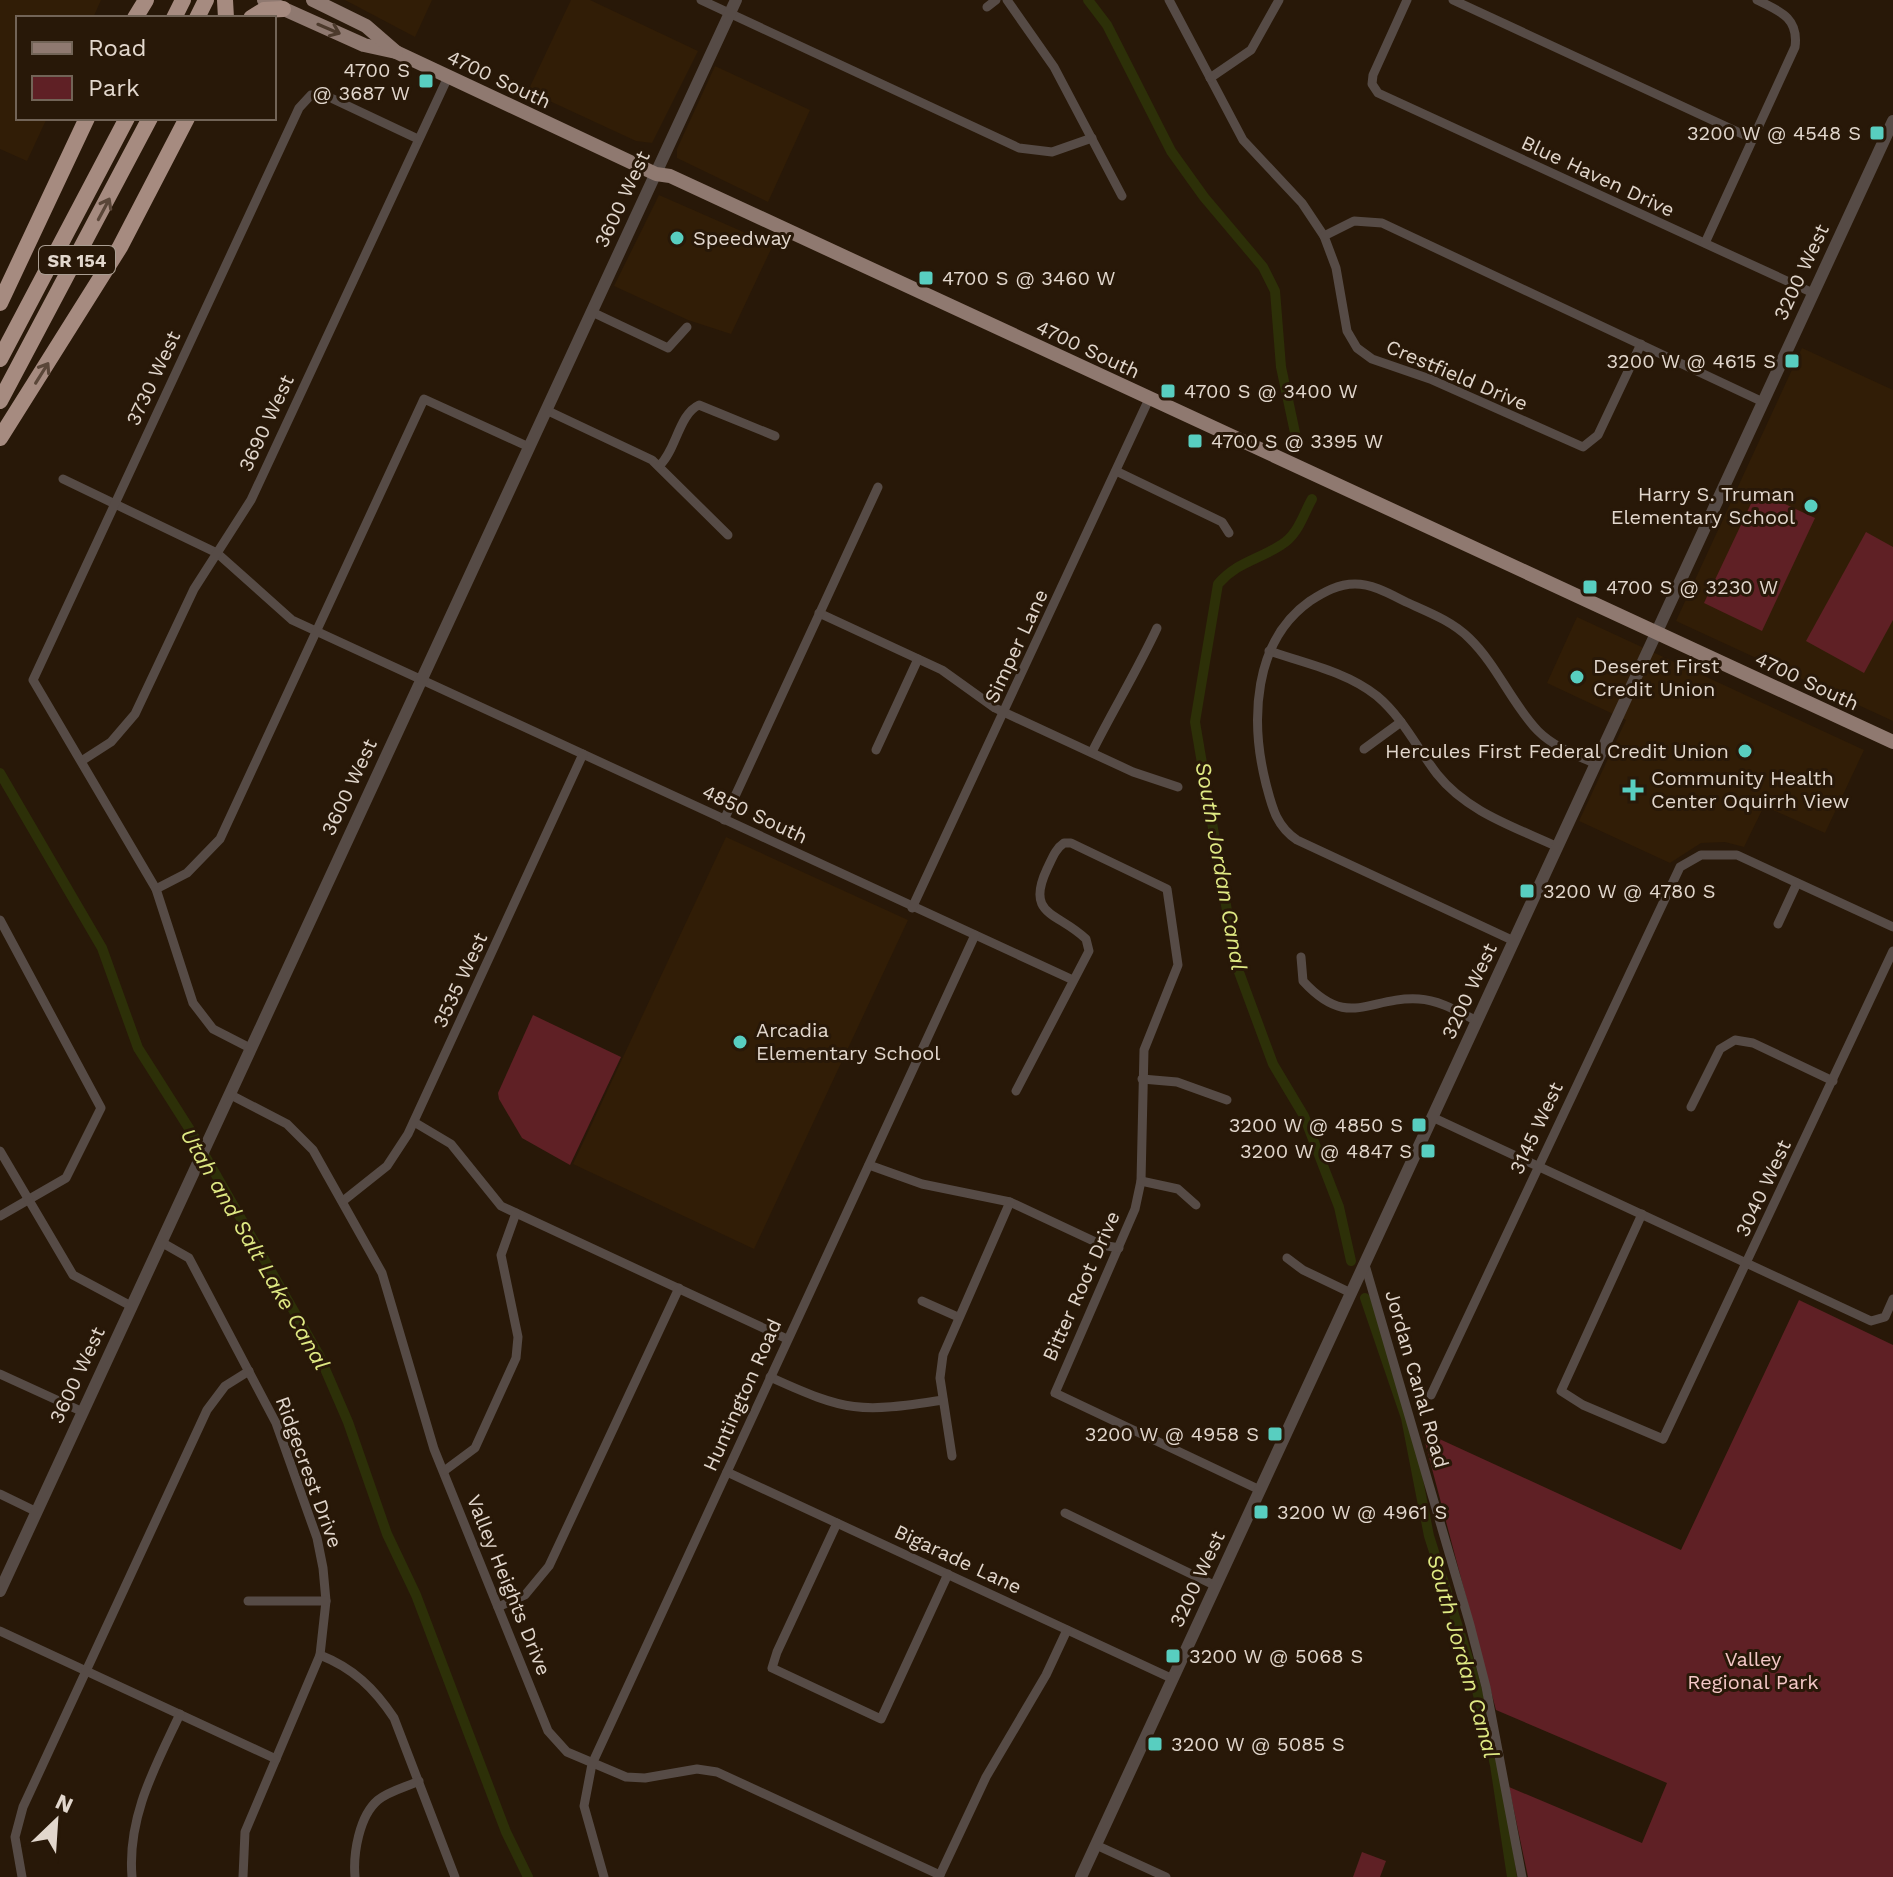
<svg xmlns="http://www.w3.org/2000/svg" width="1893" height="1877" font-family="'Work Sans',sans-serif">
<rect width="100%" height="100%" fill="#281808"/>
<g fill="#311d06">
<polygon points="0,0 101,0 93,18 18,18 18,118 47,118 27,161 0,149"/>
<polygon points="345,0 432,0 415,37"/>
<polygon points="571,0 590,0 698,51 652,143 636,141 528,91"/>
<polygon points="715,66 810,110 768,202 677,158 677,149"/>
<polygon points="659,195 773,245 731,334 688,320 614,286"/>
<polygon points="1802,348 1893,390 1893,721 1676,621"/>
<polygon points="1577,617 1864,750 1825,833 1764,806 1744,847 1725,842 1701,843 1670,863 1579,821 1626,720 1547,683"/>
<polygon points="726,837 908,920 754,1249 573,1164"/>
</g>
<g fill="#5f2025">
<polygon points="1757,491 1815,518 1762,631 1704,603"/>
<polygon points="1866,532 1893,547 1893,620 1864,673 1806,641"/>
<polygon points="533,1015 621,1057 570,1165 522,1138 499,1099 498,1093"/>
<polygon points="1799,1300 1893,1345 1893,1877 1528,1877 1509,1787 1642,1843 1667,1783 1496,1710 1422,1431 1681,1550"/>
<polygon points="1362,1852 1386,1861 1380,1877 1353,1877"/>
</g>
<g fill="none" stroke-linecap="round" stroke-linejoin="round">
<g stroke="#2d3008" stroke-width="10">
<polyline points="1088,0 1107,25 1171,151 1204,197 1263,267 1275,291 1281,367 1297,442"/>
<path d="M 1312,499 C 1303,515 1298,535 1281,545 C 1258,560 1237,562 1218,584 L 1195,722 L 1236,964 L 1273,1064 L 1304,1116 L 1339,1207 L 1351,1261"/>
<polyline points="0,773 102,948 138,1048 192,1133 319,1355 348,1422 387,1534 416,1595 506,1832 528,1877"/>
<polyline points="1365,1298 1406,1418 1429,1536 1473,1674 1495,1765 1512,1877"/>
</g>
<g stroke="#564b46" stroke-width="9">
<polyline points="701,0 1019,148 1052,152 1092,138"/>
<polyline points="1007,0 1054,67 1122,196"/>
<polyline points="1169,0 1243,140 1302,203 1324,236 1336,268 1347,331 1357,348 1372,359 1430,379 1583,447 1598,435 1641,344"/>
<polyline points="1407,0 1373,75 1372,84 1378,93 1813,293"/>
<polyline points="1453,0 1753,139"/>
<polyline points="987,7 996,0"/>
<polyline points="1210,78 1251,50 1279,0"/>
<polyline points="1324,236 1354,221 1382,223 1763,402"/>
<path d="M 1705,243 L 1795,47 C 1799,18 1780,11 1757,0"/>
<polyline points="592,312 668,348 687,327"/>
<polyline points="546,410 652,460 728,535"/>
<path d="M 660,465 C 676,450 679,414 699,405 L 775,436"/>
<polyline points="1116,471 1222,522 1229,533"/>
<polyline points="63,479 217,553 292,620 1073,980"/>
<polyline points="819,613 942,670 995,708 1133,772 1178,787"/>
<path d="M 1269,651 C 1305,663 1347,672 1377,696 C 1403,718 1417,748 1437,774 C 1467,812 1515,827 1558,847"/>
<polyline points="1364,749 1401,722"/>
<polyline points="876,750 918,659"/>
<path d="M 1092,752 C 1113,710 1137,671 1157,628"/>
<polyline points="83,760 111,742 135,714 194,589 251,500 448,77"/>
<polyline points="724,820 878,487"/>
<polyline points="156,889 187,873 220,839 424,399 529,447"/>
<polyline points="912,908 1149,399"/>
<polyline points="0,920 101,1108 66,1178 0,1216"/>
<polyline points="1778,924 1797,883"/>
<path d="M 1514,941 L 1297,840 C 1276,826 1272,807 1266,784 C 1250,721 1253,641 1310,601 C 1324,592 1338,584 1355,584 C 1373,584 1390,594 1406,602 C 1428,612 1452,621 1469,638 C 1497,665 1512,704 1538,731 C 1554,747 1576,755 1596,764"/>
<path d="M 1301,957 L 1303,981 C 1349,1031 1368,996 1419,999 C 1439,1000 1459,1012 1477,1021"/>
<polyline points="250,1048 213,1029 193,1003 156,889 33,680 299,108 311,95 331,98 418,139"/>
<polyline points="1142,1079 1177,1082 1227,1100"/>
<path d="M 1016,1091 L 1089,951 L 1086,939 C 1058,912 1025,916 1047,869 C 1052,859 1055,849 1064,843 L 1071,843 L 1167,889 L 1178,965 L 1144,1050 L 1141,1181 L 1135,1209 L 1055,1393 L 1260,1490"/>
<polyline points="229,1094 287,1124 313,1150 382,1273 434,1449 548,1731 567,1752 626,1777 645,1778 697,1769 717,1772 940,1875"/>
<polyline points="1691,1107 1720,1049 1735,1040 1753,1043 1833,1081"/>
<polyline points="1432,1117 1871,1321 1885,1317 1893,1299"/>
<polyline points="414,1122 451,1144 501,1206 787,1339"/>
<polyline points="0,1151 73,1275 131,1306"/>
<polyline points="869,1165 922,1184 1010,1202 1102,1245 1119,1248"/>
<polyline points="1141,1181 1178,1189 1196,1205"/>
<polyline points="343,1201 387,1166 408,1134 583,754"/>
<polyline points="1642,1214 1561,1391 1583,1405 1663,1439 1893,951"/>
<polyline points="161,1242 189,1258 276,1423 317,1538 323,1568 326,1601 320,1655 245,1832 243,1877"/>
<polyline points="1287,1258 1303,1270 1351,1293"/>
<polyline points="1365,1265 1470,1625 1486,1687 1522,1877"/>
<polyline points="922,1301 958,1317"/>
<polyline points="0,1374 83,1412"/>
<path d="M 770,1377 C 847,1412 859,1413 943,1400"/>
<polyline points="1431,1395 1680,867 1701,855 1737,855 1893,927"/>
<polyline points="952,1456 940,1378 943,1355 1010,1202"/>
<polyline points="444,1471 475,1448 516,1358 518,1337 501,1255 516,1213"/>
<polyline points="727,1472 1173,1679"/>
<polyline points="0,1494 37,1512"/>
<polyline points="1065,1513 1216,1586"/>
<polyline points="837,1523 777,1652 772,1668 881,1719 948,1574"/>
<polyline points="248,1601 326,1601"/>
<polyline points="498,1607 525,1595 549,1566 679,1288"/>
<polyline points="0,1631 276,1759"/>
<path d="M 320,1655 C 353,1668 374,1688 394,1718 L 455,1877"/>
<polyline points="1096,1845 1166,1877"/>
<polyline points="22,1877 15,1837 23,1807 207,1410 225,1386 249,1371"/>
<path d="M 132,1877 C 127,1817 155,1767 180,1714"/>
<path d="M 355,1877 C 353,1854 359,1816 378,1800 C 389,1791 406,1787 419,1781"/>
<polyline points="604,1877 584,1806 592,1764 975,935"/>
<polyline points="939,1877 986,1777 1046,1675 1067,1630"/>
</g>
<g stroke="#564b46" stroke-width="12">
<polyline points="0,1591 736,0"/>
<polyline points="1081,1877 1893,121"/>
</g>
<g stroke="#8f7970" stroke-width="14">
<polyline points="264,0 364,45 396,52 656,174 670,176 1893,742"/>
<polyline points="313,0 366,26 396,52"/>
</g>
<g stroke="#a68b80" stroke-width="16">
<polyline points="225,0 226,18"/>
<polyline points="135,18 146,0"/>
<polyline points="174,18 183,0"/>
<polyline points="197,18 206,0"/>
<polyline points="251,18 264,10 283,9"/>
<polyline points="0,303 87,118"/>
<polyline points="0,359 127,118"/>
<polyline points="0,401 150,118"/>
<polyline points="0,438 120,247 187,118"/>
</g>
</g>
<defs><path id="oneway-shaft" d="M-6 0H5M1.5-3L5.5 0L1.5 3" fill="none" stroke-width="1.6" stroke-linecap="round" stroke-linejoin="round" transform="scale(2)"/></defs>
<use stroke="#4c3a2c" href="#oneway-shaft" transform="translate(329 29) rotate(23)"/>
<g stroke="#5a4638">
<use href="#oneway-shaft" transform="translate(104 209) rotate(-62)"/>
<use href="#oneway-shaft" transform="translate(42 373) rotate(-58)"/>
</g>
<g fill="#58cec0" stroke="#281808" stroke-width="3">
<rect x="418" y="73" width="16" height="16" rx="4"/>
<rect x="1869" y="125" width="16" height="16" rx="4"/>
<circle cx="677" cy="238" r="8"/>
<rect x="918" y="270" width="16" height="16" rx="4"/>
<rect x="1784" y="353" width="16" height="16" rx="4"/>
<rect x="1160" y="383" width="16" height="16" rx="4"/>
<rect x="1187" y="433" width="16" height="16" rx="4"/>
<circle cx="1811" cy="506" r="8"/>
<rect x="1582" y="579" width="16" height="16" rx="4"/>
<circle cx="1577" cy="677" r="8"/>
<circle cx="1745" cy="751" r="8"/>
<path d="M1629 778h8v8h8v8h-8v8h-8v-8h-8v-8h8z"/>
<rect x="1519" y="883" width="16" height="16" rx="4"/>
<circle cx="740" cy="1042" r="8"/>
<rect x="1411" y="1117" width="16" height="16" rx="4"/>
<rect x="1420" y="1143" width="16" height="16" rx="4"/>
<rect x="1267" y="1426" width="16" height="16" rx="4"/>
<rect x="1253" y="1504" width="16" height="16" rx="4"/>
<rect x="1165" y="1648" width="16" height="16" rx="4"/>
<rect x="1147" y="1736" width="16" height="16" rx="4"/>
</g>
<g text-anchor="middle" dominant-baseline="central" stroke-width="6" stroke-linejoin="round" paint-order="stroke">
<rect fill="#281808" stroke="#aa9e92" stroke-width="2" x="39" y="246" width="76" height="28" rx="6"/>
<g font-size="18" font-weight="bold" fill="#e2d7cd">
<text x="77" y="260">SR 154</text>
</g>
<g font-size="20" fill="#e2d7cd" stroke="#281808" text-anchor="start">
<text x="410" y="70" text-anchor="end">4700 S<tspan x="410" dy="23">@ 3687 W</tspan></text>
<text x="1861" y="133" text-anchor="end">3200 W @ 4548 S</text>
<text x="693" y="238">Speedway</text>
<text x="942" y="278">4700 S @ 3460 W</text>
<text x="1776" y="361" text-anchor="end">3200 W @ 4615 S</text>
<text x="1184" y="391">4700 S @ 3400 W</text>
<text x="1211" y="441">4700 S @ 3395 W</text>
<text x="1795" y="494" text-anchor="end">Harry S. Truman<tspan x="1795" dy="23">Elementary School</tspan></text>
<text x="1606" y="587">4700 S @ 3230 W</text>
<text x="1593" y="666">Deseret First<tspan x="1593" dy="23">Credit Union</tspan></text>
<text x="1729" y="751" text-anchor="end">Hercules First Federal Credit Union</text>
<text x="1651" y="778">Community Health<tspan x="1651" dy="23">Center Oquirrh View</tspan></text>
<text x="1543" y="891">3200 W @ 4780 S</text>
<text x="756" y="1030">Arcadia<tspan x="756" dy="23">Elementary School</tspan></text>
<text x="1403" y="1125" text-anchor="end">3200 W @ 4850 S</text>
<text x="1412" y="1151" text-anchor="end">3200 W @ 4847 S</text>
<text x="1259" y="1434" text-anchor="end">3200 W @ 4958 S</text>
<text x="1277" y="1512">3200 W @ 4961 S</text>
<text x="1189" y="1656">3200 W @ 5068 S</text>
<text x="1171" y="1744">3200 W @ 5085 S</text>
</g>
<g font-size="20" fill="#e2d7cd" stroke="#281808">
<text transform="translate(499 79) rotate(25)">4700 South</text>
<text transform="translate(1598 176) rotate(25)">Blue Haven Drive</text>
<text transform="translate(622 199) rotate(-65)">3600 West</text>
<text transform="translate(1801 272) rotate(-65)">3200 West</text>
<text transform="translate(1088 349) rotate(25)">4700 South</text>
<text transform="translate(1457 375) rotate(23)">Crestfield Drive</text>
<text transform="translate(153 378) rotate(-65)">3730 West</text>
<text transform="translate(266 423) rotate(-65)">3690 West</text>
<text transform="translate(1016 646) rotate(-65)">Simper Lane</text>
<text transform="translate(1807 681) rotate(25)">4700 South</text>
<text transform="translate(349 787) rotate(-65)">3600 West</text>
<text transform="translate(755 814) rotate(25)">4850 South</text>
<text transform="translate(460 980) rotate(-65)">3535 West</text>
<text transform="translate(1469 991) rotate(-65)">3200 West</text>
<text transform="translate(1536 1128) rotate(-65)">3145 West</text>
<text transform="translate(1763 1188) rotate(-65)">3040 West</text>
<text transform="translate(1081 1286) rotate(-66)">Bitter Root Drive</text>
<text transform="translate(77 1375) rotate(-65)">3600 West</text>
<text transform="translate(1417 1379) rotate(74)">Jordan Canal Road</text>
<text transform="translate(742 1395) rotate(-66)">Huntington Road</text>
<text transform="translate(309 1472) rotate(70)">Ridgecrest Drive</text>
<text transform="translate(958 1559) rotate(25)">Bigarade Lane</text>
<text transform="translate(1197 1579) rotate(-65)">3200 West</text>
<text transform="translate(509 1585) rotate(68)">Valley Heights Drive</text>
</g>
<g font-size="20" fill="#f4c8c7" stroke="#281808">
<text x="1753" y="1659">Valley<tspan x="1753" dy="23">Regional Park</tspan></text>
</g>
<g font-size="22" font-style="italic" fill="#dfe983" stroke="#281808">
<text transform="translate(1221 866) rotate(80)">South Jordan Canal</text>
<text transform="translate(255 1249) rotate(60)">Utah and Salt Lake Canal</text>
<text transform="translate(1463 1656) rotate(74)">South Jordan Canal</text>
</g>
</g>
<rect x="16" y="16" width="260" height="104" fill="#281808" stroke="#726457" stroke-width="2"/>
<rect x="32" y="42" width="40" height="12" fill="#8f7970" stroke="#726457" stroke-width="2"/>
<text x="88" y="56" font-size="24" fill="#e2d7cd">Road</text>
<rect x="32" y="76" width="40" height="24" fill="#5f2025" stroke="#726457" stroke-width="2"/>
<text x="88" y="96" font-size="24" fill="#e2d7cd">Park</text>
<g transform="translate(56 1821) rotate(25)" stroke="#281808" stroke-width="6" paint-order="stroke">
<path d="M0-6L14 30L0 20L-14 30Z" fill="#e2d7cd"/>
<text y="-12" font-size="22" font-weight="bold" text-anchor="middle" fill="#e2d7cd">N</text>
</g>
</svg>
